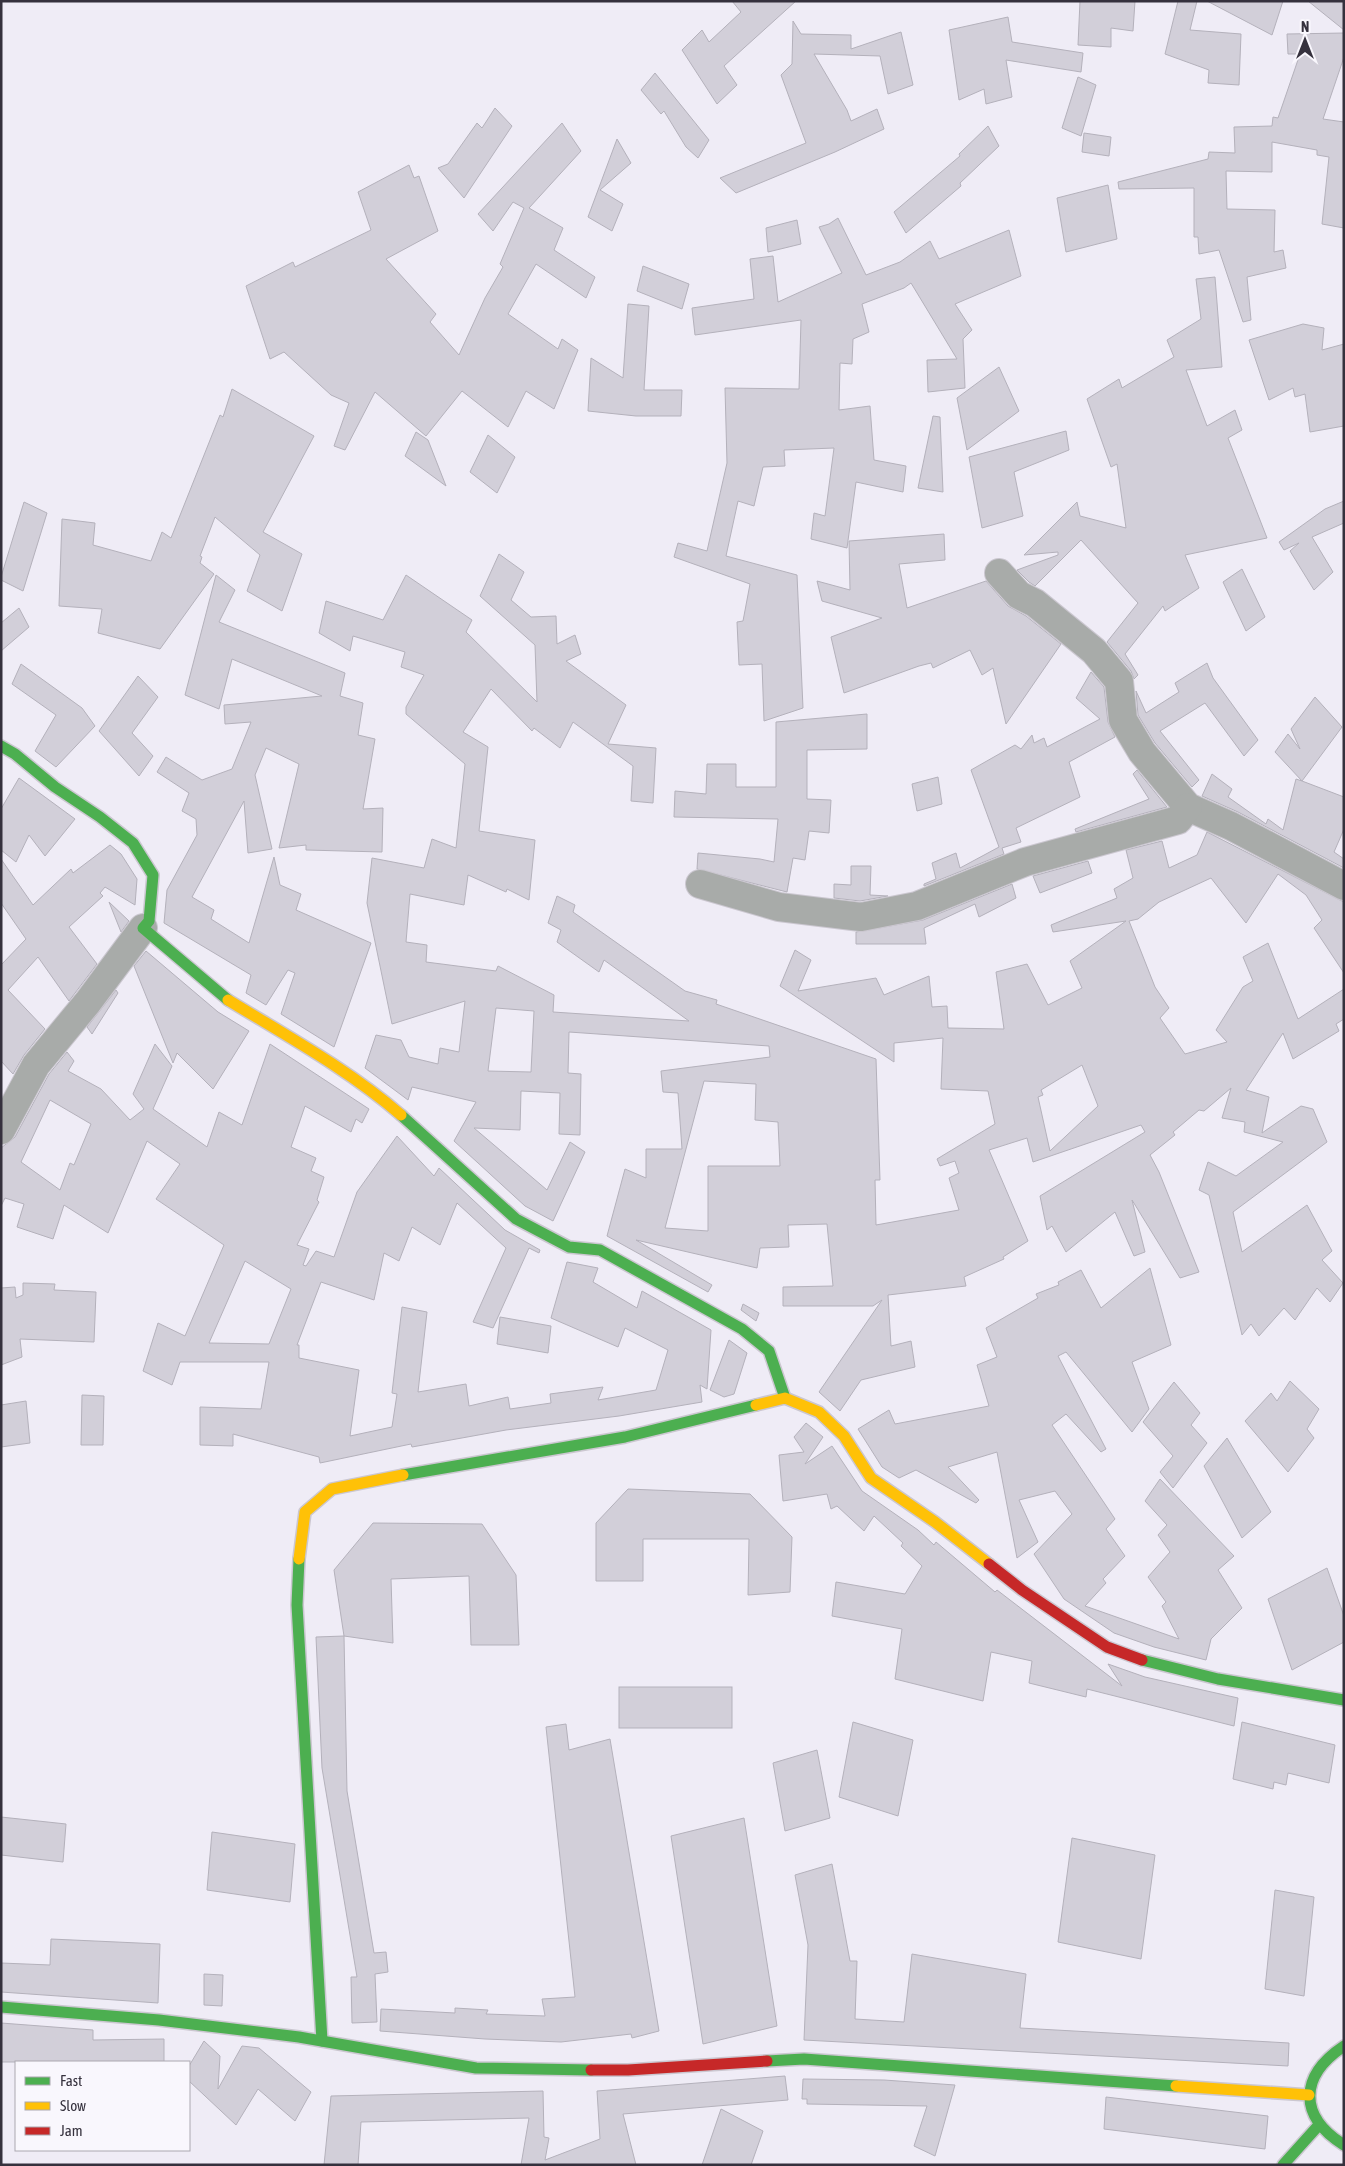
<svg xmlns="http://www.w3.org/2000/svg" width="1345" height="2166" font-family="'Asap Condensed',sans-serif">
<rect width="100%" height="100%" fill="#efecf6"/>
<g fill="#d2cfd9" stroke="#b4b1bb" fill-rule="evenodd">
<polygon points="732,1 796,1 724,66 737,85 717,104 682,50 702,30 709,42 741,12"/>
<polygon points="1080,1 1135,1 1133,31 1111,28 1111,47 1078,45"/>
<polygon points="1178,1 1197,1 1190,30 1241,34 1239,85 1208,83 1209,70 1165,54"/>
<polygon points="1207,1 1283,1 1272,35"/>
<polygon points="1308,1 1344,1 1344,30"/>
<polygon points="1008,17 1012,42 1083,53 1081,72 1006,60 1012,97 986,104 984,89 959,100 949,30"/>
<polygon points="793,21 801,34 851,35 851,49 901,32 913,85 888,94 880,56 814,54 847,110 851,121 877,109 884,129 835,152 736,193 720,178 806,143 781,75 792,64"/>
<polygon points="1344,33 1344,57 1323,119 1344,122 1344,228 1322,224 1329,157 1317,155 1317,150 1272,142 1272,172 1226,171 1227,209 1275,210 1274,252 1283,250 1286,268 1247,277 1251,320 1243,322 1219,250 1199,254 1198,237 1194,237 1194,188 1119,189 1118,182 1208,159 1209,152 1235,153 1234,127 1272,126 1273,117 1278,118 1300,54 1288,54 1287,34"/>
<polygon points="655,73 709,140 698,158 686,147 664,111 661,114 641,90"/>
<polygon points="1078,77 1096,85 1081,136 1062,128"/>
<polygon points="495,108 512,126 464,198 438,168 448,164 477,123 482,128"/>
<polygon points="562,123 581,151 529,208 563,228 554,250 595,277 586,298 536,264 508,314 558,349 562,339 578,350 554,409 526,391 508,427 462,391 426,436 375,392 345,450 334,446 349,403 331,395 284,352 270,359 246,286 293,262 295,267 371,230 358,192 409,165 414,178 419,176 438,231 386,259 436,314 430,322 459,355 485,298 503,267 500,264 524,208 513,202 493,231 478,214"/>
<polygon points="988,126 999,146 960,183 961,186 906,233 894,212 960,156 959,154"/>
<polygon points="1084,133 1111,137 1109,156 1082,152"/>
<polygon points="617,139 631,163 600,190 623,204 612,231 588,217"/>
<polygon points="1108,185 1117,239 1066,252 1057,198"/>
<polygon points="838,218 866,275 900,262 930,241 939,259 1009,230 1021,276 955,304 972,330 963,339 965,388 928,392 927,360 957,359 911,283 904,288 862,304 869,332 853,339 852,364 840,363 839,410 870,406 874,460 906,466 903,492 856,482 847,548 811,539 814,513 825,516 834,448 784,450 785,466 763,467 754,506 738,501 726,556 797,575 803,708 764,721 762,664 739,665 737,622 743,621 750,584 674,557 678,543 707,551 727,463 725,388 799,389 801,320 695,335 692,308 754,299 750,259 773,256 778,302 842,273 819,227 829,224"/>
<polygon points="797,220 801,244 768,252 766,228"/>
<polygon points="643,266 689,284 682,309 637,291"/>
<polygon points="1215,277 1222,367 1186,370 1207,426 1235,410 1242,430 1228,438 1267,538 1185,555 1199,588 1165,611 1163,606 1125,654 1138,675 1134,679 1131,671 1107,642 1138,603 1081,540 1035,586 1029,582 1017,570 1058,555 1058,552 1024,555 1077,502 1080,516 1126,528 1117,464 1111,467 1087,399 1119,379 1122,388 1174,357 1167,340 1201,319 1196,279"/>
<polygon points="628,304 649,306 644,390 682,390 681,416 636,416 588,411 591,358 623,378"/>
<polygon points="1303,324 1324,328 1322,350 1344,344 1344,426 1310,432 1305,394 1295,397 1293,388 1269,400 1249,340"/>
<polygon points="999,367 1019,411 967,450 957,398"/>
<polygon points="232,389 314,436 263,532 302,554 282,611 247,591 260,555 215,517 200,556 202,557 200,563 214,574 160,649 98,633 102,609 59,606 62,519 95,523 93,545 151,561 162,532 171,538 220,415 223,417"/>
<polygon points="933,416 940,417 943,492 918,488"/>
<polygon points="1066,431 1069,450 1014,472 1023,516 982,528 969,457"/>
<polygon points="416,432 428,440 446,486 405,456"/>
<polygon points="488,435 515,457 497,493 470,472"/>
<polygon points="1344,501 1344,523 1312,537 1333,572 1314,590 1290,551 1299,543 1284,550 1279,542 1325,509"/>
<polygon points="24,502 47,513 23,591 1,580 1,577"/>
<polygon points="944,534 945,560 899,564 907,608 986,581 1008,606 1026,616 1061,644 1006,724 993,668 982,675 970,650 933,668 931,663 919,666 844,693 831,637 882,618 822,601 817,581 850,590 849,541"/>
<path d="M 499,554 L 524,572 L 511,600 L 531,617 L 556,616 L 557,644 L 575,635 L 581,654 L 566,661 L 626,705 L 608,744 L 656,748 L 653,803 L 631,801 L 633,766 L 573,722 L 560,748 L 534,728 L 532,731 L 491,689 L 463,732 L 488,747 L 479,831 L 535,840 L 529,900 L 507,889 L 506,892 L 468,875 L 464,905 L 410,894 L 406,942 L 427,945 L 426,962 L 496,971 L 498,966 L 554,995 L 553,1012 L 689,1021 L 604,960 L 599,972 L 557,942 L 561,930 L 548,923 L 557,896 L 575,905 L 573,912 L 685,991 L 717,1000 L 716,1004 L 876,1059 L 880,1180 L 875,1180 L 876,1225 L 959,1210 L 949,1178 L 959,1173 L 955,1161 L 940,1166 L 937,1159 L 995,1124 L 988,1091 L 941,1089 L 943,1038 L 894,1043 L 894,1062 L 780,986 L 795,950 L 811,960 L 798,991 L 876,978 L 884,995 L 929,976 L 932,1007 L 947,1006 L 948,1028 L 1004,1029 L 996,972 L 1027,964 L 1048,1005 L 1082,988 L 1070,961 L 1126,921 L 1053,932 L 1051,925 L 1117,898 L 1114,889 L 1133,878 L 1126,850 L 1162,841 L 1169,868 L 1197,855 L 1207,832 L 1344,902 L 1344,973 L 1314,928 L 1322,920 L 1306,895 L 1278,874 L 1246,923 L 1211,878 L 1159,902 L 1138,919 L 1129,921 L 1155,987 L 1169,1008 L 1160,1018 L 1185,1054 L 1227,1042 L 1216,1030 L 1243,987 L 1253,981 L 1243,957 L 1268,943 L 1298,1019 L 1344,989 L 1344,1019 L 1336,1024 L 1339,1031 L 1293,1059 L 1283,1033 L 1246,1090 L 1269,1097 L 1262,1133 L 1301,1106 L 1313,1109 L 1327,1142 L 1233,1212 L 1242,1252 L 1307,1205 L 1332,1251 L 1322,1260 L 1343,1283 L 1330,1302 L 1317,1288 L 1295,1320 L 1284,1308 L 1259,1336 L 1251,1324 L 1242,1335 L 1209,1195 L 1199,1190 L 1208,1162 L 1236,1176 L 1283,1142 L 1244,1132 L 1245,1122 L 1222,1118 L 1231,1088 L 1204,1111 L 1199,1110 L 1173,1132 L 1175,1135 L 1150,1155 L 1159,1172 L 1199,1272 L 1180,1278 L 1132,1200 L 1145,1252 L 1134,1256 L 1115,1212 L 1066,1252 L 1052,1226 L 1047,1230 L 1040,1196 L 1145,1132 L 1141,1125 L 1033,1162 L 1027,1138 L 989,1150 L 1028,1241 L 1003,1257 L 1004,1259 L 964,1277 L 966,1286 L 888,1295 L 891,1346 L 911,1341 L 915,1367 L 861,1380 L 840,1411 L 819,1392 L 882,1300 L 873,1306 L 783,1306 L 783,1287 L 833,1286 L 827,1224 L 788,1225 L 789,1247 L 760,1248 L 757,1268 L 636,1240 L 712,1285 L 708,1292 L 607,1236 L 625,1169 L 646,1178 L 646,1149 L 682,1149 L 678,1093 L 663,1092 L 661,1071 L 770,1057 L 769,1046 L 569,1032 L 568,1073 L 581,1074 L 580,1135 L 559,1134 L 560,1093 L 521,1091 L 520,1130 L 474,1128 L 547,1190 L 570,1142 L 585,1152 L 553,1221 L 525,1206 L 454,1141 L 476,1102 L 412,1087 L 408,1100 L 365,1068 L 376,1035 L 401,1040 L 409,1057 L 438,1064 L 440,1048 L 459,1052 L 465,1001 L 392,1024 L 367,903 L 372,858 L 424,868 L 432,839 L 456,848 L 465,764 L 406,714 L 406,707 L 424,675 L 401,667 L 405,652 L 353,636 L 350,651 L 319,633 L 326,601 L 383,620 L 406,575 L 472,620 L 466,632 L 537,702 L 535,645 L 480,596 ZM 496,1008 L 534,1011 L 531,1072 L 488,1071 ZM 1082,1065 L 1098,1106 L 1050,1151 L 1038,1097 L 1043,1095 L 1041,1090 ZM 704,1081 L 756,1084 L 755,1120 L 778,1122 L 780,1166 L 708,1166 L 708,1231 L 665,1228 Z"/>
<polygon points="1242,569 1265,617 1246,631 1223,582"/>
<polygon points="216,575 235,590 219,622 345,673 340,696 363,703 358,735 375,739 363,809 383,808 382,852 306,850 306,845 279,848 299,764 266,748 255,775 272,849 248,853 244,801 192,897 214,910 211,919 249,943 274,857 280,885 301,894 296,910 371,943 334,1047 281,1014 295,973 288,970 266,1005 246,993 251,975 164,923 167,890 197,835 196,819 182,811 189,793 157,772 166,757 202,780 232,769 251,722 225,724 224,705 322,696 232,659 219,709 185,695"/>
<polygon points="19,608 29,627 1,651 1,623"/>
<polygon points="1207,663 1213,678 1258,740 1244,756 1205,703 1160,731 1199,780 1192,787 1155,743 1138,715 1136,691 1146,713 1179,692 1175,683"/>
<polygon points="21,664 82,708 95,726 56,767 35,751 56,715 12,684"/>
<polygon points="1091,672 1104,687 1108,722 1115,737 1069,762 1080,797 1016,828 1021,842 1002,848 1004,854 924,886 924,884 936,879 932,863 956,853 960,868 999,847 971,770 1015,745 1021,749 1032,735 1034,743 1044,738 1047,747 1100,719 1076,698"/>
<polygon points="138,676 158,697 132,733 153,756 139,776 99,731"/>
<polygon points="1315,697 1342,727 1302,781 1344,797 1344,829 1334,852 1344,859 1344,868 1238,812 1202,796 1212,774 1232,789 1228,797 1266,824 1268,819 1283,830 1296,779 1302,781 1275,752 1288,734 1300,749 1291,729"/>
<polygon points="867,714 867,749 807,750 807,799 831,800 829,833 809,831 805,860 793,858 787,892 697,869 698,853 760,859 774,862 778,819 674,817 675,791 706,794 707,764 736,764 736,787 776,787 776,722"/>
<polygon points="1137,770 1167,807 1076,832 1075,829 1149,799 1133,774"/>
<polygon points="938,777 942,804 917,811 912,784"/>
<polygon points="19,778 75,819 45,856 29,835 16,862 1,850 1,809"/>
<polygon points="110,845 121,854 137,879 135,905 105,887 100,893 103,896 69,927 97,964 69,1001 38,957 8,990 45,1029 24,1055 13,1074 1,1061 1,965 26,939 1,903 1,859 33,905 71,869 73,873"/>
<polygon points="1088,861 1092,873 1040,893 1033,876"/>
<polygon points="851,866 871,866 870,895 888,896 860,901 834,898 834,884 851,885"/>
<polygon points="1012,884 1016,898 979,917 975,904 924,928 926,944 856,944 856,932 923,920"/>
<polygon points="109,902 129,921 121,932"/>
<polygon points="146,951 218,1012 249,1031 213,1089 177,1053 173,1063 134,966"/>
<polygon points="116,990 118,993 92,1034 87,1027"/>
<path d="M 155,1044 L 172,1066 L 153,1109 L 207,1147 L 219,1112 L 242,1125 L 270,1044 L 369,1109 L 362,1123 L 356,1119 L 351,1132 L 305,1106 L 291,1147 L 316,1158 L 311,1171 L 324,1177 L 317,1200 L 319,1202 L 297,1245 L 309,1249 L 303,1265 L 306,1266 L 316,1251 L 334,1257 L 357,1192 L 397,1136 L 434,1176 L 439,1168 L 505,1230 L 540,1250 L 539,1253 L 529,1248 L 493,1328 L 473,1322 L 506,1248 L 457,1203 L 440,1245 L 412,1227 L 399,1261 L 384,1253 L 374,1300 L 321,1282 L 297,1345 L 299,1345 L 299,1358 L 359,1370 L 350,1436 L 392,1427 L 397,1394 L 392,1393 L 402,1307 L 427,1312 L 418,1392 L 466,1384 L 469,1406 L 508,1397 L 510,1409 L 551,1403 L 550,1394 L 603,1387 L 598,1400 L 656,1390 L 668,1350 L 625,1328 L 618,1347 L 551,1318 L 567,1262 L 598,1268 L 593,1282 L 637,1308 L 642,1291 L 711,1330 L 707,1389 L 700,1385 L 702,1402 L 619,1416 L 506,1430 L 412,1447 L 411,1444 L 320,1463 L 319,1457 L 233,1434 L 233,1446 L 200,1445 L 200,1407 L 261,1409 L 269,1362 L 180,1362 L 172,1385 L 143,1371 L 158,1323 L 185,1336 L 224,1245 L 156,1199 L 180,1164 L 147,1141 L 108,1233 L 64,1205 L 53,1239 L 17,1227 L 24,1204 L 5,1198 L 1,1206 L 1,1148 L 15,1137 L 49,1074 L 67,1052 L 74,1061 L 68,1071 L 101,1089 L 130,1120 L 144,1109 L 133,1094 ZM 50,1100 L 91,1124 L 74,1165 L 70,1163 L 60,1190 L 21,1162 ZM 245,1261 L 291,1289 L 269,1344 L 209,1343 Z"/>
<polygon points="1150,1268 1171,1345 1132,1362 1149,1409 1132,1432 1066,1352 1058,1356 1106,1449 1101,1452 1066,1414 1052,1425 1115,1519 1106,1529 1125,1556 1103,1579 1106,1583 1085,1606 1179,1639 1162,1606 1166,1602 1148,1577 1170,1552 1158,1535 1167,1525 1145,1501 1160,1479 1234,1556 1218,1570 1242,1608 1211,1639 1206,1660 1154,1647 1114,1633 1064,1599 1034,1554 1072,1514 1055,1491 1019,1500 1038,1542 1017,1558 997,1452 948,1467 979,1500 976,1503 916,1470 899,1478 882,1467 858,1429 889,1410 895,1424 989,1406 977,1365 997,1357 986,1328 1038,1298 1036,1294 1059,1285 1058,1282 1081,1270 1101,1308"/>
<polygon points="23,1283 55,1284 54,1290 96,1292 94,1342 20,1339 22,1357 1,1365 1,1288 15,1287 16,1298 23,1295"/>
<polygon points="743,1304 759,1313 756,1321 741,1310"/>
<polygon points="500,1317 551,1326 548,1353 497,1344"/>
<polygon points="729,1340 747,1353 734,1394 724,1397 710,1390"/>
<polygon points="1290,1381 1319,1409 1307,1429 1314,1438 1288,1472 1245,1421 1271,1393 1277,1401"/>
<polygon points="1174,1382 1200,1413 1191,1425 1207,1443 1173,1488 1160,1472 1173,1456 1143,1422"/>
<polygon points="82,1395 104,1396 103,1445 81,1445"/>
<polygon points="26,1401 30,1443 1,1447 1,1405"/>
<polygon points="806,1423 823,1437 805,1464 832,1446 862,1491 918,1530 934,1545 936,1542 995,1592 997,1590 1122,1686 1108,1664 1145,1677 1238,1698 1234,1726 1087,1689 1086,1697 1029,1683 1032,1661 991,1652 983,1701 895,1679 902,1629 832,1616 836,1582 905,1594 922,1566 901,1546 903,1543 874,1516 864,1531 837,1506 831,1509 827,1494 783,1501 779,1455 804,1452 794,1437"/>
<polygon points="1227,1438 1271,1512 1242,1538 1204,1466"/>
<polygon points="628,1489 750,1494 792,1537 790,1592 748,1595 749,1539 643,1539 643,1581 596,1581 596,1523"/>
<polygon points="373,1523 482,1524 516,1575 519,1645 471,1645 469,1576 391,1579 393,1643 344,1636 334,1570"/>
<polygon points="1327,1568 1344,1616 1344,1642 1292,1670 1268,1599"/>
<polygon points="344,1636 347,1791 374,1953 386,1952 388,1972 375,1974 377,2022 352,2023 351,1977 357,1977 322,1768 316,1637"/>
<rect x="619" y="1687" width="113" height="41"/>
<polygon points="853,1722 913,1740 898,1816 839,1797"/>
<polygon points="1242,1722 1335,1745 1329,1783 1288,1773 1286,1785 1274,1782 1273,1789 1233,1779"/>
<polygon points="566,1724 569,1750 610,1739 659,2031 632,2038 631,2034 561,2042 485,2039 380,2031 381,2009 455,2013 455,2008 488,2010 486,2014 545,2016 542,1999 575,1997 546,1727"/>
<polygon points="817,1750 830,1818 785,1831 773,1763"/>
<polygon points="1,1817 66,1824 63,1862 1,1855"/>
<polygon points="744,1818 777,2026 703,2044 671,1836"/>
<polygon points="212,1832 295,1844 290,1902 207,1890"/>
<polygon points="1072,1838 1155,1855 1141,1959 1058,1942"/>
<polygon points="832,1864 850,1961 857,1961 855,2019 904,2022 912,1954 1026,1974 1020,2028 1289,2043 1288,2066 804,2040 808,1945 795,1875"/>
<polygon points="1275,1890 1314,1897 1304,1996 1265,1989"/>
<polygon points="51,1939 160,1944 158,2003 1,1992 1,1963 50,1965"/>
<polygon points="204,1974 223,1975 222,2006 204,2005"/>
<polygon points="1,2023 93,2030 93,2040 164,2039 164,2062 1,2062"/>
<polygon points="204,2041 220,2056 218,2089 242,2046 259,2048 311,2092 295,2121 258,2089 236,2125 189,2081 189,2066"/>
<polygon points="785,2076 788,2100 623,2114 636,2165 521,2165 529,2118 361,2122 358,2165 324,2165 331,2096 543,2091 544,2137 549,2138 545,2160 600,2139 597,2091"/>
<polygon points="803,2079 884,2080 955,2085 935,2156 914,2146 927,2106 807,2104 807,2099 802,2099"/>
<polygon points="1106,2097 1268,2116 1265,2149 1104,2129"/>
<polygon points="721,2109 763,2131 751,2165 702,2165"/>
</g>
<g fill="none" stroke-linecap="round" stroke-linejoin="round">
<defs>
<g id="street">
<polyline points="999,573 1019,595 1035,603 1094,651 1119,681 1123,720 1142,752 1188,807 1231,826 1344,886"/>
<polyline points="700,884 779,907 861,917 917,906 1025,862 1178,820 1188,807"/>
<polyline points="1,1130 36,1065 88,1002 143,928"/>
</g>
<g id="fast">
<polyline points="1,746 15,754 55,787 100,817 133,843 153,875 149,921 143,928 228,1000"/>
<polyline points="401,1115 516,1219 569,1247 600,1250 742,1329 769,1351 785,1398"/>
<polyline points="403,1475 625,1437 756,1405"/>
<polyline points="299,1559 297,1605 322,2041"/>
<polyline points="1142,1660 1218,1679 1344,1700"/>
<polyline points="1,2007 159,2020 299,2037 476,2068 591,2070"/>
<path d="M 1344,2046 C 1299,2076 1298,2116 1344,2145"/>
<polyline points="767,2061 804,2059 1176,2086"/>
<polyline points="1283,2165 1318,2126"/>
</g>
<g id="slow">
<path d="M 228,1000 C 287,1036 349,1070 401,1115"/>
<polyline points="756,1405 785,1398 819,1412 844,1436 871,1478 935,1522 989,1564"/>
<polyline points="299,1559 305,1512 332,1489 403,1475"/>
<polyline points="1176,2086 1309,2095"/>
</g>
<g id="jam">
<polyline points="989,1564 1022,1590 1107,1647 1142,1660"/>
<polyline points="591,2070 628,2070 767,2061"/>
</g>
</defs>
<use href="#street" stroke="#cbc7d0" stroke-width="30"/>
<use href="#fast" stroke="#cbc7d0" stroke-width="14"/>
<use href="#slow" stroke="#cbc7d0" stroke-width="14"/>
<use href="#jam" stroke="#cbc7d0" stroke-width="14"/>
<use href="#street" stroke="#a8aba9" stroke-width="28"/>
<use href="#fast" stroke="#4caf50" stroke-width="11"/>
<use href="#slow" stroke="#ffc107" stroke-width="11"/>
<use href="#jam" stroke="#c62828" stroke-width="11"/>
</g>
<rect width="1345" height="2166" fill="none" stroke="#35313d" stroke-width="5"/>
<rect x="15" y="2061" width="175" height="90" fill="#f9f7fd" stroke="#aba8b0"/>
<rect x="25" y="2077" width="25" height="8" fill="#4caf50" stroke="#aba8b0"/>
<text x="60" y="2086" font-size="15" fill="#35313d">Fast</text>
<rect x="25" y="2102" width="25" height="8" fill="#ffc107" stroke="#aba8b0"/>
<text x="60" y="2111" font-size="15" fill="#35313d">Slow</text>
<rect x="25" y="2127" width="25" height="8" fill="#c62828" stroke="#aba8b0"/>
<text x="60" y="2136" font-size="15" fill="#35313d">Jam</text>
<g transform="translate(1305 40)" stroke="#f9f7fd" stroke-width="4" paint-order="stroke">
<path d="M0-4L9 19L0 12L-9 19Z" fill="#35313d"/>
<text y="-8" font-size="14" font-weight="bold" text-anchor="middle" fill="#35313d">N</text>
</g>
</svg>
